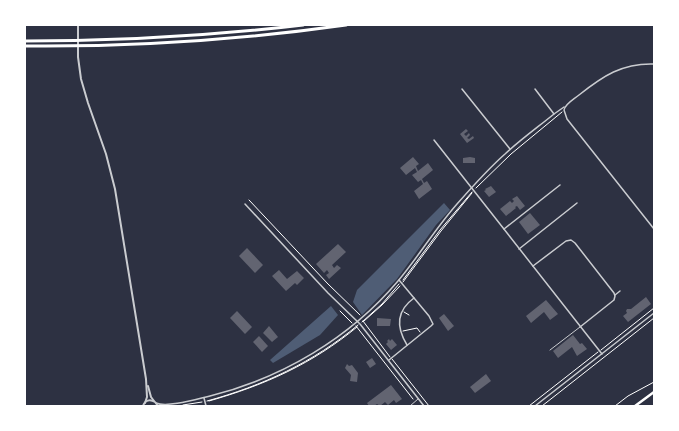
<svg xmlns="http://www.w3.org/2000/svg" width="679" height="431" font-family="Quicksand,sans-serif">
<rect width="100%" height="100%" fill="#2d3142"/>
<g fill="#4f5d75">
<polygon points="444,203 450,210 436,225 397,279 362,315 353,302 357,290"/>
<polygon points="331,306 338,315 320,335 273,363 270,360"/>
</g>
<g fill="#626471">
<polygon points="466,129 468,131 464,134 466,136 469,133 470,135 467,138 469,139 473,136 474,138 467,143 460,134"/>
<polygon points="413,157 419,164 416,166 418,171 428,163 433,170 422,179 424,183 427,181 432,189 419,199 414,191 423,184 421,180 418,182 412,175 417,172 415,168 406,175 400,168"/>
<polygon points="470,157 475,158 475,163 463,163 463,158"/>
<polygon points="491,186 496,192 489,197 484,191 486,190 485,189"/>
<polygon points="517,196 525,206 520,210 517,206 515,207 516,208 506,216 500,209 510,201 512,203 514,201 512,199"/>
<polygon points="530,213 540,225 528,234 519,222"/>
<polygon points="338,244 346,252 332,265 334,268 337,265 341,268 329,279 326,275 329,273 327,270 324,273 316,264"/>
<polygon points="247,248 263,265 255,273 239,256"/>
<polygon points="279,270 287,279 297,271 304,278 297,285 295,283 286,291 272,276"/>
<polygon points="646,297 651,304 628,322 623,316 627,313 626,311 627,309 631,309"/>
<polygon points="546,300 558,314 550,320 544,312 531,323 526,316"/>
<polygon points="237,311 252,327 245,334 230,318"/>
<polygon points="444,314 454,326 448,331 439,318"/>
<polygon points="377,318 391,319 390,326 377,326"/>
<polygon points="269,326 278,337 272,342 263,333"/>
<polygon points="573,335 580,344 582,343 587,349 577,356 572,347 558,358 553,351"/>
<polygon points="259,336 268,346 262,352 253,342"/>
<polygon points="389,339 390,341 392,339 397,345 391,350 386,344 388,342 387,341"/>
<polygon points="372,358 376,364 370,368 366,362"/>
<polygon points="347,364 349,366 352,365 358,373 357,382 350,381 351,375 345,368"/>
<polygon points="486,374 491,381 475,393 470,387"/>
<polygon points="391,385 402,399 396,403 394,400 388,405 385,402 380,406 377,404 374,406 369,406 367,403"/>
</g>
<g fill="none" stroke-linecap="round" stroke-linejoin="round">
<g stroke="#fff" stroke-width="1">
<polyline points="476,188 511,154 562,112"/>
<polyline points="249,200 328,284 360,315"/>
<polyline points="403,280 440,230 472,192"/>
<polyline points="403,282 441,231 472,193"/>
<polyline points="340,311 352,323"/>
<polyline points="404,312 409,315"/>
<polyline points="363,321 390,357"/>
<polyline points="364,321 382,305 400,286"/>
<polyline points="362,322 382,304 399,284"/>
<polyline points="356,326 413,399"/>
<polyline points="403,331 417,328 420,332"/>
<polyline points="601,350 654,308"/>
<polyline points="392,359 429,406"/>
<path d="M 207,401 C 262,386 314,362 358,325"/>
<path d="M 209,401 C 265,385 312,364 357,327"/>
<polyline points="183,405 202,402"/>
<polyline points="529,406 598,352"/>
<polyline points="542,406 654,318"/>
<polyline points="615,406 628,396 654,382"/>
</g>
<g stroke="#caccd0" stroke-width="1">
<polyline points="550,350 580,327"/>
<polyline points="410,406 418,399"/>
</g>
<g stroke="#caccd0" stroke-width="1.5">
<path d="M 654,64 C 622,63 603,76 579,95 C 573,100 565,104 564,110 L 567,119 L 654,229"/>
<polyline points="462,89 510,149"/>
<polyline points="554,114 564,107"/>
<polyline points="434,140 602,354"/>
<polyline points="245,204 328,293 360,324 424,406"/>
<polyline points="504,229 560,185"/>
<polyline points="519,249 577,203"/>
<polyline points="533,266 566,241 571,240 575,243 614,293 615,296 614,300 580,327"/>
<polyline points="615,295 620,291"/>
<path d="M 407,345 C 396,327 396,311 414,298"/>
<polyline points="389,360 431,326 433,324 429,316 399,280"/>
<polyline points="204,398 206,406"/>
<path d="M 156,403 C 167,408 197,399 210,396 C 282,378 350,338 398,281 C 419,256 435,229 457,204 C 472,187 488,169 505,154 C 520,140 538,127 554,114 L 535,89"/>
<polyline points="535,406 654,313"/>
</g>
<g stroke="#caccd0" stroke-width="2">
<polyline points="78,25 78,57 81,79 88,103 106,154 115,189 146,379 147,397 145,403"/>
<polyline points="148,386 151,397 154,401"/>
<path d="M 143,406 C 145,400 150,399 155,402 L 158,406"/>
</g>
<polyline stroke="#fff" stroke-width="2.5" points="635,406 654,392"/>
<g stroke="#fff" stroke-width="3">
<path d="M 25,41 C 118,41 211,36 303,25"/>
<path d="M 25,46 C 132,47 240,40 346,25"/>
</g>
</g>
<rect width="679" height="431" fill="none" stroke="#ffffff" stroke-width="52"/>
</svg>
